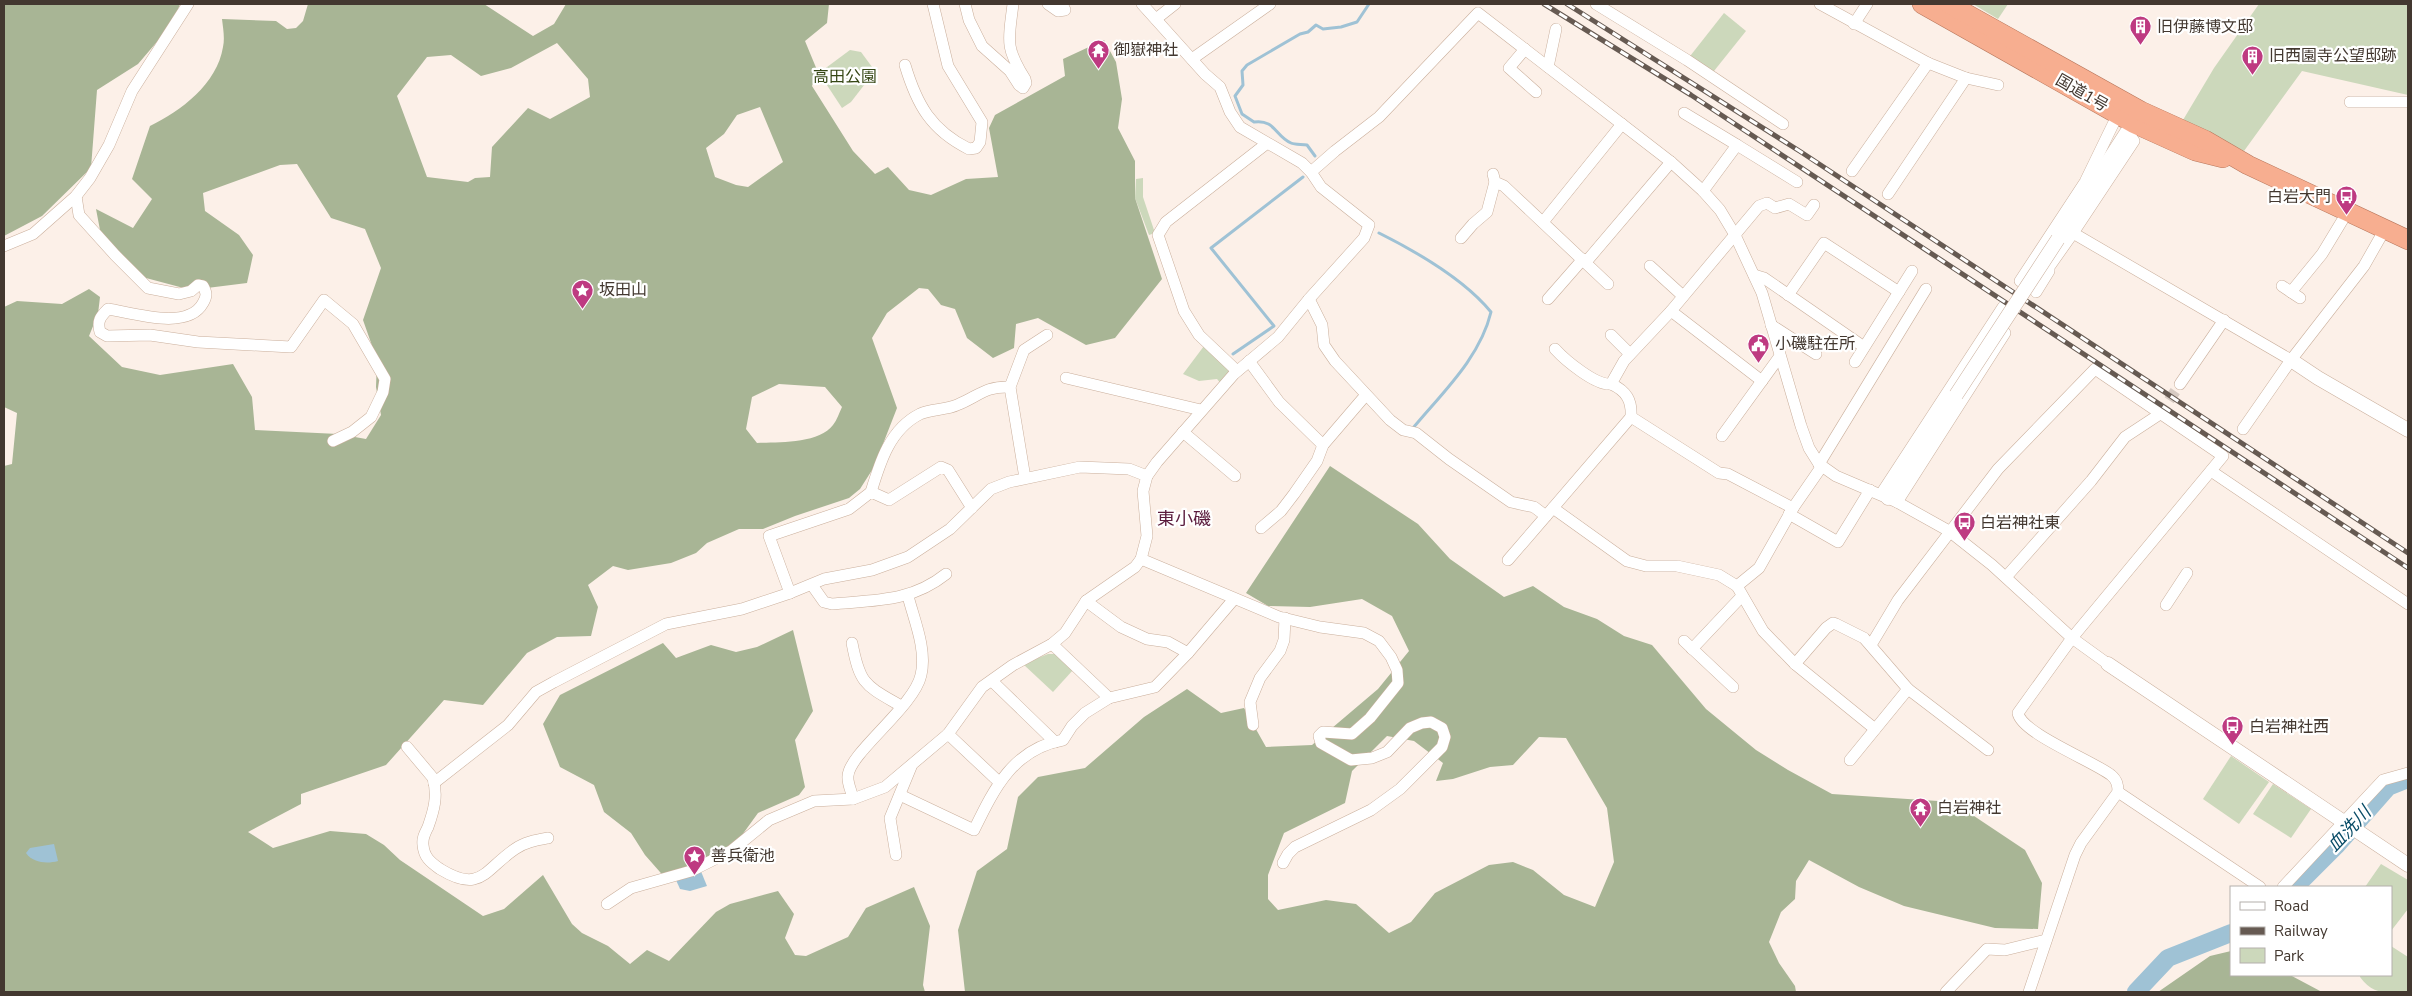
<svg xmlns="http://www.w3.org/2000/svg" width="2412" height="996" font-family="'Nunito Sans','Noto Sans JP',sans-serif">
<rect width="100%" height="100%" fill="#fcf0e8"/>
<g fill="#ccd8bb">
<polygon points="1973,4 2008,4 1998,19"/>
<polygon points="2259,4 2408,4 2408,95 2302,71 2244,151 2183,120 2214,68"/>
<polygon points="1724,13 1746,31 1710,76 1687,60"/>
<polygon points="850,50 861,52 875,71 851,102 842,108 819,73"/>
<polygon points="1143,178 1143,197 1155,233 1149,235 1135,198 1136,179"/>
<polygon points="1204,346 1234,374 1223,386 1217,379 1199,381 1183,374"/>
<polygon points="1048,654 1055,654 1073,670 1053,692 1023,664"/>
<polygon points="2231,756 2269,782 2239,824 2203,799"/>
<polygon points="2273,784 2311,809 2291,838 2253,814"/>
<polygon points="2381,864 2408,880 2408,909 2391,931 2391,887 2365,887"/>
<path d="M 2391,946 L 2408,957 L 2408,992 C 2386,992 2374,996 2360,977 L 2360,975 L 2391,975 Z"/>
</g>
<g fill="#a8b595" fill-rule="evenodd">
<polygon points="4,4 180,4 173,23 138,64 97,90 91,168 42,216 4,236"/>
<path d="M 308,4 L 484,4 L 533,36 L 554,24 L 566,4 L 829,4 L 827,23 L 805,41 L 817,70 L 812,86 L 853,151 L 875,174 L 888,167 L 909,190 L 931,195 L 966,179 L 998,177 L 989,128 L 995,115 L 1065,76 L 1063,59 L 1104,40 L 1116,62 L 1122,99 L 1118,128 L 1135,161 L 1135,198 L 1162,279 L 1115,338 L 1086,345 L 1038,318 L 1016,324 L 1014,348 L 993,358 L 967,338 L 955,309 L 941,305 L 928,289 L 919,288 L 887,313 L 872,338 L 897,408 L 874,467 L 860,489 L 849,498 L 795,516 L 763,529 L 739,529 L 707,543 L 696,553 L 671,563 L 628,570 L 613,566 L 588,585 L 598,607 L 591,636 L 557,637 L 527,653 L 483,705 L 444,700 L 386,765 L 301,794 L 301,804 L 248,832 L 273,848 L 330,831 L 366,834 L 384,845 L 400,860 L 483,916 L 504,909 L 543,875 L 572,924 L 582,933 L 608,946 L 630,964 L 647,950 L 669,961 L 716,912 L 730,904 L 778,891 L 794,914 L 785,938 L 795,955 L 806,956 L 848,937 L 866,908 L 914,887 L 930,926 L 923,985 L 925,992 L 4,992 L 4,466 L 12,464 L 17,413 L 4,407 L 4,307 L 17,301 L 62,304 L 89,289 L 100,297 L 98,314 L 89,336 L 122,367 L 160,375 L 233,364 L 252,397 L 255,430 L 338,434 L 366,439 L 381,415 L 376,387 L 377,360 L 363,320 L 381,268 L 365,229 L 331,218 L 297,164 L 280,165 L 203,193 L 205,211 L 239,235 L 253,255 L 247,283 L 191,290 L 146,278 L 122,262 L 100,230 L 96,209 L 133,228 L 152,199 L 132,179 L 150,126 C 181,111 217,84 223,47 C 225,38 223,28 222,19 L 276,21 L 287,29 L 296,28 L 303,21 ZM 557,43 L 588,79 L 590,97 L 550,119 L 528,108 L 492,147 L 490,177 L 475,178 L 468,182 L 427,177 L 397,96 L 427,57 L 451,55 L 481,76 L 511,68 ZM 760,107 L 783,162 L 748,187 L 736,185 L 715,177 L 706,148 L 724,134 L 737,115 ZM 779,384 L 825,387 L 842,407 C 839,413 837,420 833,425 C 819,444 778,442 757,443 L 746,429 L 752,397 Z"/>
<path d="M 1330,466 L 1418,524 L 1450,559 L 1504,597 L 1533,586 L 1564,607 L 1597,619 L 1624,636 L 1652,645 L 1706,709 L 1756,750 L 1788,770 L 1832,794 L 1953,802 L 2025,850 L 2042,883 L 2038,929 L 1995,928 L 1904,906 L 1859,887 L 1809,860 L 1796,881 L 1795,899 L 1781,912 L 1769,942 L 1779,963 L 1795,986 L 1796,992 L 965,992 L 958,930 L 977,871 L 1007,849 L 1018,797 L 1038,777 L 1085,768 L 1144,717 L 1187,689 L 1221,713 L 1244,708 L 1266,747 L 1312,745 L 1378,689 L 1409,651 L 1392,616 L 1362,599 L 1310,607 L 1268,606 L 1246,593 ZM 1387,736 L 1414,741 L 1443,763 L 1436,781 L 1453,779 L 1490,767 L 1513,765 L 1539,737 L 1566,738 L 1607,808 L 1614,862 L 1595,907 L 1564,895 L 1533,870 L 1513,862 L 1489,865 L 1435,893 L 1411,922 L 1389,933 L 1356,904 L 1326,900 L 1278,910 L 1268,899 L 1268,875 L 1284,833 L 1345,803 L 1352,771 Z"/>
<polygon points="793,630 813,711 795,740 805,787 799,795 758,813 737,842 667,880 645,855 631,833 604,812 594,785 560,767 543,724 560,695 663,643 676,658 711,645 736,652 757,647"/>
<polygon points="2231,951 2231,975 2290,975 2322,992 2158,992 2210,956"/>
</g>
<g fill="#9fc2d5">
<path d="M 54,844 L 58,861 C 47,864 33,863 26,853 L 30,848 Z"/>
<polygon points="700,869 707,886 690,891 680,889 676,880"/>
</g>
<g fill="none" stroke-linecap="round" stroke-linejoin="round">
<g stroke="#9fc2d5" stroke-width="3">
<path d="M 1315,156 L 1307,145 C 1302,144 1295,145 1291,143 C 1275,136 1275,119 1254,122 L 1242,114 L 1235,96 L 1243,85 L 1242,71 L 1247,65 L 1300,34 L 1308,32 L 1316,25 L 1323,29 L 1341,27 L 1357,22 L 1369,4"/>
<path d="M 1379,233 C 1417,252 1464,279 1491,312 C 1480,358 1442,393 1413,428"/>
<polyline points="1233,354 1274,326 1211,248 1303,177"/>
</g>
<g stroke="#9fc2d5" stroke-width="18">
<polyline points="2295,887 2336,846 2388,787 2408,779"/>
<polyline points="2136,992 2168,958 2231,933"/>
</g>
<polyline stroke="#d7cbc3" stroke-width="11" stroke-dasharray="11 5.5" stroke-linecap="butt" points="2160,414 2180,384"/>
<defs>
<g id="minor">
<path d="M 965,4 L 969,20 L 982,46 L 1010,71 L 1019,85 L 1023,88 L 1026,83 L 1025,79 C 1004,46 1009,39 1013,4"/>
<polyline points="1048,4 1058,11 1065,10 1062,4"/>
<polyline points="1596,4 1687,60 1783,124"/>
<polyline points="1820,4 1928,63 1966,78 1998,85"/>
<polyline points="1156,19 1175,4"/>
<polyline points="1854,24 1867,4"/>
<polyline points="1525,49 1509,68 1536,92"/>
<polyline points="1192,59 1270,4"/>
<path d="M 905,65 C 917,105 931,130 969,149 L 976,148 L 980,142 L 982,122 L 948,66 L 933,4"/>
<polyline points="1548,67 1556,29"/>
<polyline points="2350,102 2408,102"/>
<polyline points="1684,113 1737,145 1703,191"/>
<polyline points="2128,132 2134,141 2073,233 2291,360"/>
<polyline points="1737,145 1797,182"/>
<polyline points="1852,171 1928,63"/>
<polyline points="1311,172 1335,151 1379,117 1478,13 1671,162 1703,191 1720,210 1735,235 1762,293 1801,426 1809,448 1819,464 1836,476 1897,502 1949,531 1992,565 2072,638 2108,664"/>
<polyline points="1493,174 1495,182 1504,186 1608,284"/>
<polyline points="1888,194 1966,78"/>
<path d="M 76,196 L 79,215 L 115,255 L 148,288 L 179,294 L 191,291 L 198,285 L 203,286 C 207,293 207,296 203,303 C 188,331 133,313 108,309 C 100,317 97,321 100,332 L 107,336 L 150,335 L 198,342 L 291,347 L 324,300 L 353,324 L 385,379 L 383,392 L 371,417 L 352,432 L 333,441"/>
<polyline points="1543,222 1622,124"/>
<polyline points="1461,238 1473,224 1487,212 1495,182"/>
<polyline points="4,246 33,234 76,196 90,178 109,145 132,91 188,4"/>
<polyline points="1586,262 1671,162"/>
<polyline points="1650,266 1683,296"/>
<polyline points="1754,275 1764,278 1864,347"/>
<polyline points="2020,281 2085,182 2118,114"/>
<polyline points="2282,286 2300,298"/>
<polyline points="2036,292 2049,271 2049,267 2073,233"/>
<polyline points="2291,292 2322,254 2348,211"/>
<polyline points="1788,295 1824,243 1899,292"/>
<polyline points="1309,299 1322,325 1324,345 1335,361 1390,420 1403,430 1416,433 1449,459 1511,502 1534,507 1546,516 1631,417"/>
<polyline points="1548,299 1583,259"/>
<polyline points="1671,311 1762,381"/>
<polyline points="1771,325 1816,354"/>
<polyline points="1611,335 1630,354"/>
<path d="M 1555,349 C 1565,360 1596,386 1611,384 L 1624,361 L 1671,311 L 1759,206 L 1767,203 L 1775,208 L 1789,204 L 1807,215 L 1814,205"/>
<polyline points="1249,361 1279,402 1323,445"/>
<polyline points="1855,362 1912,271"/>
<polyline points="1237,371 1199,335 1184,311 1158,235 1166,222 1266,144"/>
<polyline points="1066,378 1201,410"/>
<path d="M 1611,384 C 1627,391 1632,401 1631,417 L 1719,473 L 1728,474 L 1793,508 L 1822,466"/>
<polyline points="2180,384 2224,320"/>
<polyline points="2243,429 2291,360 2364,266 2385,229"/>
<polyline points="1183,432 1235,476"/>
<polyline points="1722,436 1780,356"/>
<polyline points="1819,464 1926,289"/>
<polyline points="2211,471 2408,604"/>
<polyline points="1025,478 1010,387 1024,350 1047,335"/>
<path d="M 871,492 C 880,462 890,429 920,414 C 931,409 946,410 957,405 C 979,396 985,386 1010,387"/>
<polyline points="1881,494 2003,307"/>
<polyline points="1897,502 2005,333"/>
<polyline points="972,508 948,470 941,467 889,500 871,492 849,509 769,536 790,593 824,579 872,570 908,557 950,529 991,489 1009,482 1080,467 1129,469 1147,476"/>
<polyline points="1553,508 1627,561 1646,566 1677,566 1719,575 1737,586 1759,568 1793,508"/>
<polyline points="1789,514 1838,542 1870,490"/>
<polyline points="1261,528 1281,511 1294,494 1317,461 1323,445 1365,396"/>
<polyline points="1141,559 1279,617 1320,627 1364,633 1379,641 1391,657 1397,670 1398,683 1370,718 1352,734 1323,732 1319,736 1321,743 1351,760 1372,758 1387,752 1410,728 1422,723 1431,722 1442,728 1445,737 1442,747 1400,789 1371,810 1295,847 1288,854 1283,863"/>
<polyline points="1508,560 1546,516"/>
<polyline points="2006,577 2091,481 2125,437 2160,414"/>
<path d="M 812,585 L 824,602 L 832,604 C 875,600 911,602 946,574"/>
<polyline points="1737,586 1763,631 1795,664 1875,729"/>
<polyline points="1086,601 1121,627 1147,639 1168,642 1188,653 1234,599"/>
<polyline points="2166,605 2187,573"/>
<polyline points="1684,641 1733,687"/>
<path d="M 852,643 C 860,685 865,685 901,706"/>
<polyline points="1052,644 1109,698"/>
<path d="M 1871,645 L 1898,600 L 1998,469 L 2095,369 L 2223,456 L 2072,638 L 2018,713 C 2021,733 2093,761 2111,775 C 2117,780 2118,785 2118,792 L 2081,843 L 2075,855 L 2029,992"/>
<polyline points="1692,649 1742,596"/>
<polyline points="1795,664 1826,628 1833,623 1836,624 1864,638 1908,689 1988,750"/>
<polyline points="992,681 1055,742"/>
<polyline points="1253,725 1250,702 1260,678 1280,651 1284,640 1285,618"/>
<polyline points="948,734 999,782"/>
<path d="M 407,747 L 433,778 C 438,796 434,810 428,827 C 425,833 422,838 423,845 C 424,857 430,862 440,869 C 481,894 484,870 515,849 C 525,842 537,840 548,838"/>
<polyline points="1850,760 1908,689"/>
<polyline points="434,783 508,725 536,692 554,682 666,624 742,609 790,593"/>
<polyline points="2118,792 2260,887"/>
<path d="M 900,795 L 974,830 C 994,789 1013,749 1063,740 L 1072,726 L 1085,713 L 1109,698 L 1155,687 L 1188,653"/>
<path d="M 853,799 C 852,792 847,783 848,776 C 849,753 914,707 921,675 C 927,649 914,620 908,596"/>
<polyline points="896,855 890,818 911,767"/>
<polyline points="2283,887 2383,780 2408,773"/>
<polyline points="607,904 631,888 691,871 731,851 769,820 814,801 853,799 885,787 948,734 982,687 1013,665 1052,644 1065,633 1086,601 1135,567 1141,559 1147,536 1143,491 1147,476 1157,462 1234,374 1278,337 1309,299 1364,238 1369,225 1321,187 1311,172 1302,163 1240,127 1230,112 1220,87 1205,74 1142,4"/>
<polyline points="1946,992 1987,949 2005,950 2046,940"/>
</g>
<g id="tertiary">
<polyline points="2058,239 2138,115"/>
<polyline points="2291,360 2318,378 2408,430"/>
<polyline points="1888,498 1956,395"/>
<polyline points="2108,664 2408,865"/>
</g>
<g id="trunk">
<polyline points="1922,4 2133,123 2195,151 2223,158"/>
<polyline points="1949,4 2141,111 2205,140 2248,165 2408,240"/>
</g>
</defs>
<use href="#minor" stroke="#caaf9c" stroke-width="12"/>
<use href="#tertiary" stroke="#caaf9c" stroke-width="15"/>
<use href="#trunk" stroke="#b7775c" stroke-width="20"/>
<use href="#minor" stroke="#fff" stroke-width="11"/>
<use href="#tertiary" stroke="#fff" stroke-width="14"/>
<use href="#trunk" stroke="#f7ae90" stroke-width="19"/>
<defs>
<g id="rail">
<polyline points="1544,4 1691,95 2408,568"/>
<polyline points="1567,4 1801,152 2408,553"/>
</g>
</defs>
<use href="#rail" stroke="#665a52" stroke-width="5"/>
<use href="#rail" stroke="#fff" stroke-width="3" stroke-dasharray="9" stroke-linecap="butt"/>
<defs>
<polyline id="tertiary-bridge" points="1956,395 2058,239"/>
</defs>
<use href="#tertiary-bridge" stroke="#caaf9c" stroke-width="15" stroke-linecap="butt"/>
<use href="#tertiary-bridge" stroke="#fff" stroke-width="14"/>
</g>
<defs>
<symbol id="building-pin" viewBox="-11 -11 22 30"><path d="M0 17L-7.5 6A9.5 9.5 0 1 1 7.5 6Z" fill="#be3a81" stroke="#fff"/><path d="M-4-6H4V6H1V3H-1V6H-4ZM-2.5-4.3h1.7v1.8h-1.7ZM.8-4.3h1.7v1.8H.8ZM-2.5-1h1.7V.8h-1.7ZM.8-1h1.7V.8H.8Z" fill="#fff"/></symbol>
<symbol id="temple-pin" viewBox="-11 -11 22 30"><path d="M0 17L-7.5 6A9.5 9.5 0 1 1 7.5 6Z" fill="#be3a81" stroke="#fff"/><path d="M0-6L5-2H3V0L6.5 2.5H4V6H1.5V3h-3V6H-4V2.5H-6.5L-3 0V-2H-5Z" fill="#fff"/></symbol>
<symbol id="bus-pin" viewBox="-11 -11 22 30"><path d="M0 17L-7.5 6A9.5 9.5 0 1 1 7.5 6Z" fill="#be3a81" stroke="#fff"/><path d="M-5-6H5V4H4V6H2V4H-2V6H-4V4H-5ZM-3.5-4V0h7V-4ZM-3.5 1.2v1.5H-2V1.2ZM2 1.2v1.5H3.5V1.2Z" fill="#fff"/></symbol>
<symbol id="sight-pin" viewBox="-11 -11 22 30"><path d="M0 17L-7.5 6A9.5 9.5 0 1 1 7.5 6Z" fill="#be3a81" stroke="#fff"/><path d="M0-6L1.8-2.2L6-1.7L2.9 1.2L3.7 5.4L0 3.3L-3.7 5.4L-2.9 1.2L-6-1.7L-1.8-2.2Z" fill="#fff"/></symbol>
<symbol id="civic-pin" viewBox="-11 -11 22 30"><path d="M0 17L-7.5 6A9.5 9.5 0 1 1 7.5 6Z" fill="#be3a81" stroke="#fff"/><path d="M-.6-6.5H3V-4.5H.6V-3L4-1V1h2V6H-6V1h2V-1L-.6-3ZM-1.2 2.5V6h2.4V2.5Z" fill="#fff"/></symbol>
</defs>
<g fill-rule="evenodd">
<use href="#building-pin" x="2128" y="14" width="25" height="34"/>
<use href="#temple-pin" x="1086" y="38" width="25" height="34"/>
<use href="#building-pin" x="2240" y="44" width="25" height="34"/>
<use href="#bus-pin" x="2334" y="184" width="25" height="34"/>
<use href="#sight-pin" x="570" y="278" width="25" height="34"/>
<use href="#civic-pin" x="1746" y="332" width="25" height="34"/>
<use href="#bus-pin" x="1952" y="510" width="25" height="34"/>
<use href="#bus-pin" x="2220" y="714" width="25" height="34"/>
<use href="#temple-pin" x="1908" y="796" width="25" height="34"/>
<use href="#sight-pin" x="682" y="844" width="25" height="34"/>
</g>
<g text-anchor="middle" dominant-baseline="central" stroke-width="4.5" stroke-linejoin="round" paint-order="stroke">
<g font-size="16" fill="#433830" stroke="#fff" text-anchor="start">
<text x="2157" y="27">旧伊藤博文邸</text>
<text x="1114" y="50">御嶽神社</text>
<text x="2269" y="56">旧西園寺公望邸跡</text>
<text x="2331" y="197" text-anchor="end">白岩大門</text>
<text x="599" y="290">坂田山</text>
<text x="1775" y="344">小磯駐在所</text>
<text x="1980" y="523">白岩神社東</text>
<text x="2249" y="727">白岩神社西</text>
<text x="1937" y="808">白岩神社</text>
<text x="711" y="856">善兵衛池</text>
</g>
<g font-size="16" fill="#364715" stroke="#fff">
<text x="845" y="77">高田公園</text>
</g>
<g font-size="16" fill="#433830" stroke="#fff">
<text transform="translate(2082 93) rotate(30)">国道1号</text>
</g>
<g font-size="18" fill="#5b1c3d" stroke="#fff">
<text x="1184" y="519">東小磯</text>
</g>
<g font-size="18" font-style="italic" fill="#094c67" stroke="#fff">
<text transform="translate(2349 829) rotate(-47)">血洗川</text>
</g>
</g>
<rect width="2412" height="996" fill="none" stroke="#433830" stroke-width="10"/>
<rect x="2230" y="886" width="162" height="90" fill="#ffffff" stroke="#b4afac"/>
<rect x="2240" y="902" width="25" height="8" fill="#ffffff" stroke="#b4afac"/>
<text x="2274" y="911" font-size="15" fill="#433830">Road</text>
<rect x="2240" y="927" width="25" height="8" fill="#665a52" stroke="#b4afac"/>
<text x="2274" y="936" font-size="15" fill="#433830">Railway</text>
<rect x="2240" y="948" width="25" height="15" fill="#ccd8bb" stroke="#b4afac"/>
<text x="2274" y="961" font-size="15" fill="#433830">Park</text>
</svg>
